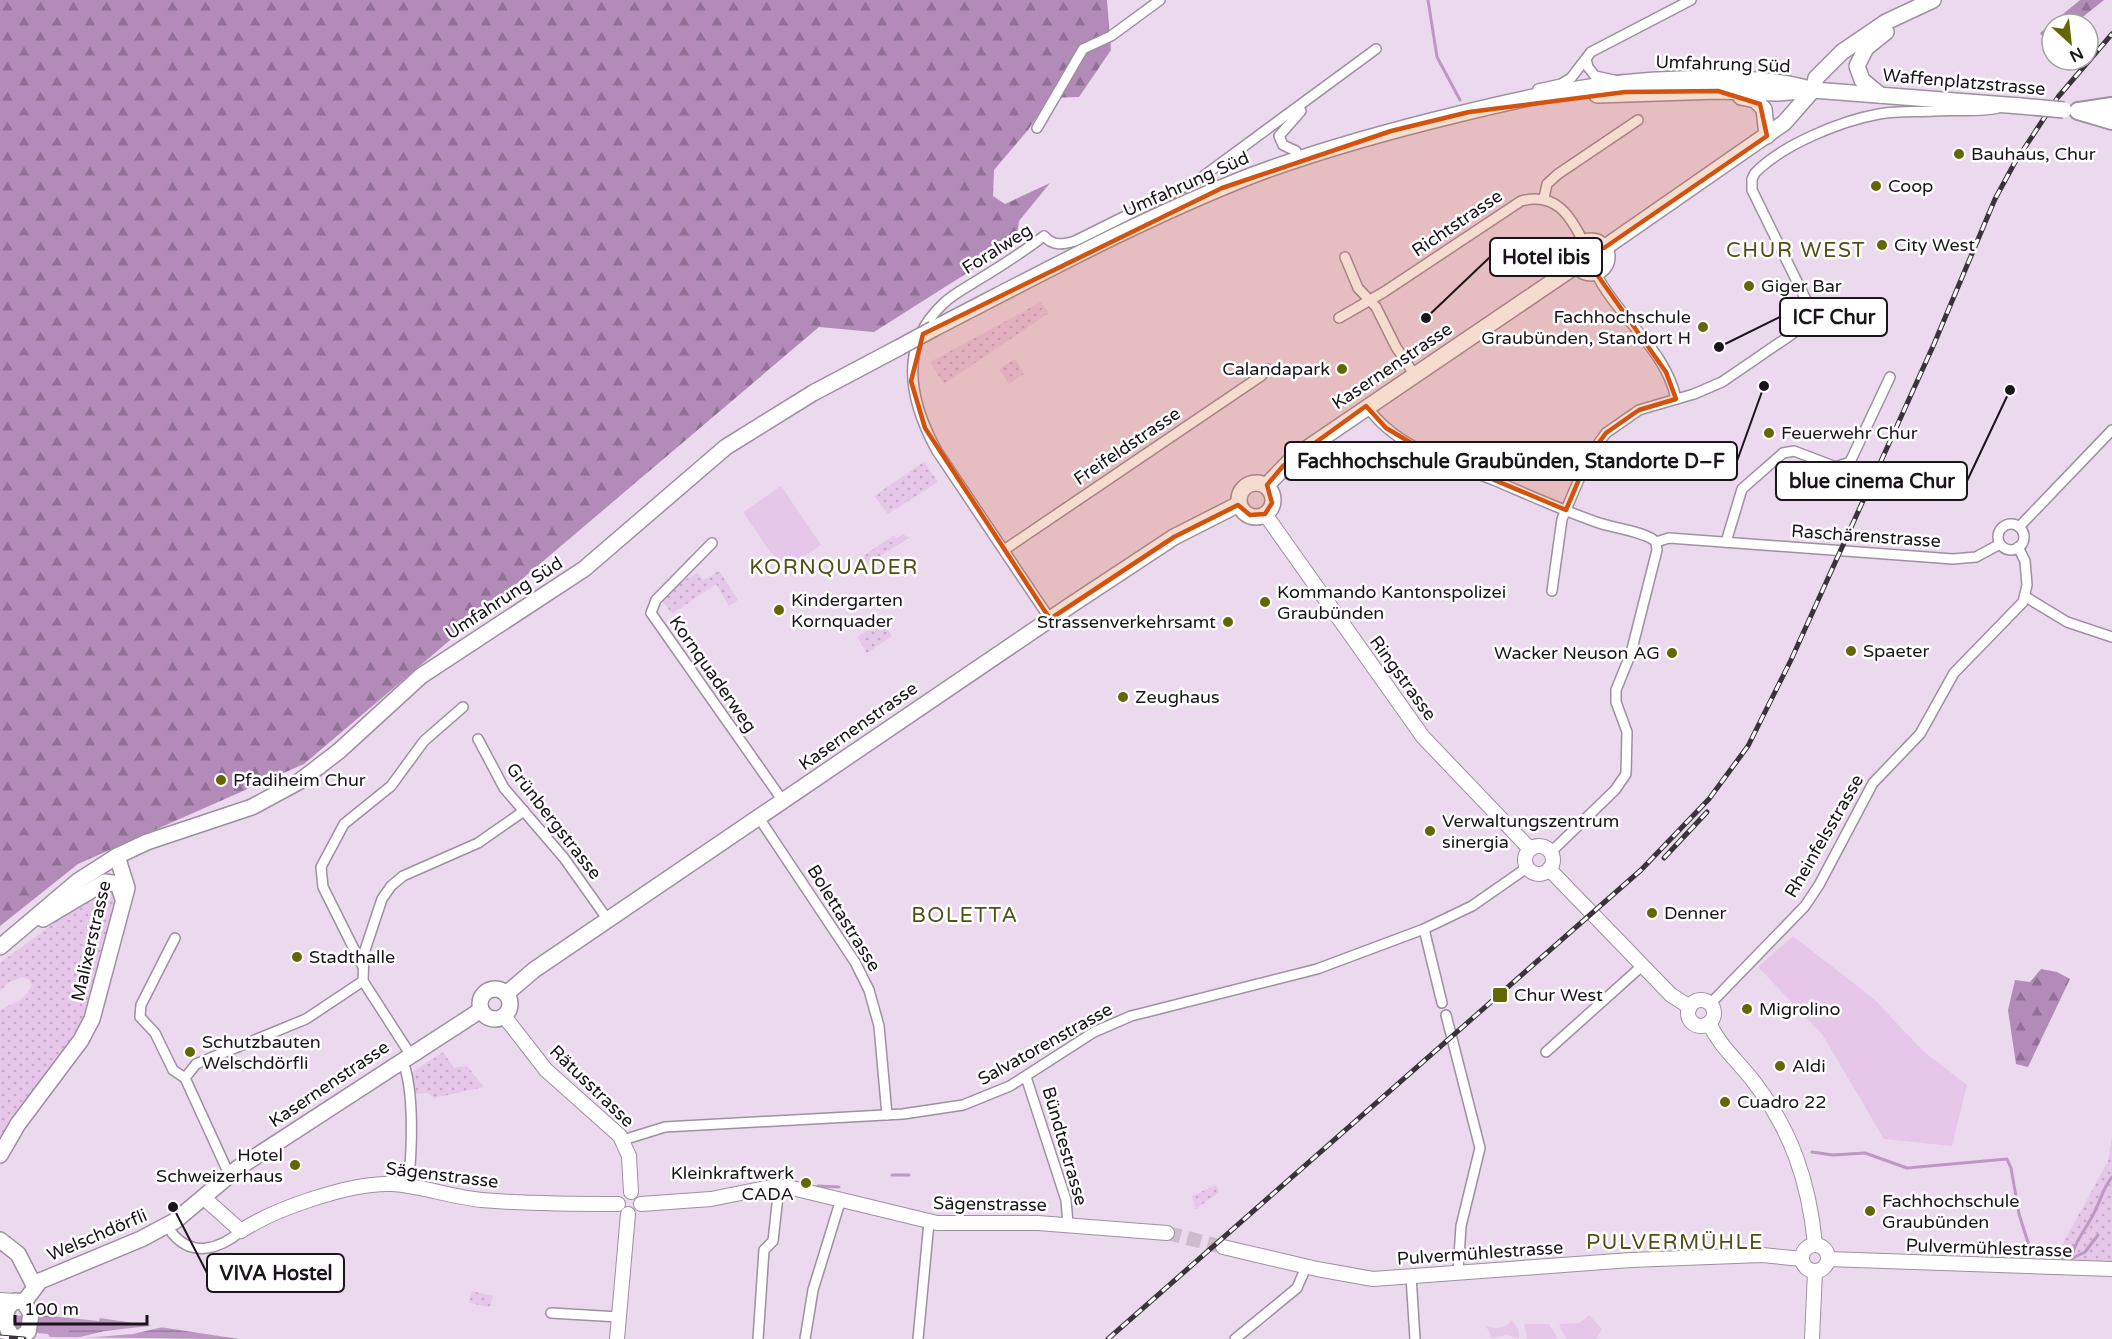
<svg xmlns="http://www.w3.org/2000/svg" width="2112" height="1339" font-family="'Varela Round',sans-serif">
<defs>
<pattern id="forest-firs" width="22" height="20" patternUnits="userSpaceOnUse" patternTransform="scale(1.5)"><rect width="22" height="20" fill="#b38bb9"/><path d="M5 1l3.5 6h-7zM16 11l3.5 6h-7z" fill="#917096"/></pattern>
<pattern id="park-dots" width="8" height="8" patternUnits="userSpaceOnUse" patternTransform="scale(1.5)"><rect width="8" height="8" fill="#e6c7ea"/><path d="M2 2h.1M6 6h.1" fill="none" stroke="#c5aac8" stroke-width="1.8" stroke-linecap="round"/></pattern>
<pattern id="water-rules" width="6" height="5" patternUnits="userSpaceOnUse" patternTransform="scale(1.5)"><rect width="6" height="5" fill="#bf97c5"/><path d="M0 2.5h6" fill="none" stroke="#9a7a9f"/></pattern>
</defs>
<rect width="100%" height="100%" fill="#ebdaee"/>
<g fill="#e6c7ea">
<polygon points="781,486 821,545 783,571 743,512"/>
<polygon points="1793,936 1874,999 1923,1051 1967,1085 1952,1146 1884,1139 1822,1034 1758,967"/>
<polygon points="1589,1315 1602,1329 1596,1339 1566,1339 1559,1324 1579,1323"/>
<path d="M 1512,1320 L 1519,1330 L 1519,1339 L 1507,1335 L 1492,1338 L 1486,1326 C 1496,1330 1504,1329 1512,1320 Z"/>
<polygon points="1524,1324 1549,1324 1558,1339 1527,1339"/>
</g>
<g fill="url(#forest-firs)">
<polygon points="0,0 1107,0 1111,50 1079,97 1049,98 1028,130 994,170 993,196 1005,204 1050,183 1019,221 1016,242 874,332 819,327 304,764 78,864 0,926"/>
<polygon points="2080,0 2104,0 2074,24 2052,24 2051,49 2040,33"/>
<polygon points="2041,969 2057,972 2070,979 2028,1067 2016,1064 2008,1010 2015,980 2030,982"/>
</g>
<g fill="url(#park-dots)">
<polygon points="1041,302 1049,313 944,384 930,362"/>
<polygon points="1015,359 1024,374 1009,384 999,369"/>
<polygon points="924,462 938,482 888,514 874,496"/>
<polygon points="903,534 909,538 867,564 862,557 894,535 896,539"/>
<polygon points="719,571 738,600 729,606 716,584 672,614 662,600 680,582 698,573 703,580"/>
<polygon points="882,621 892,636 867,653 857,637"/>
<polygon points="119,886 96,1005 0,1155 0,1010 22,999 32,986 30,980 22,977 9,982 0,991 0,963 95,893"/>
<polygon points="443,1052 454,1068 467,1066 484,1087 434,1098 428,1093 413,1094 411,1073"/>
<polygon points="2112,1137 2112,1269 2070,1269 2061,1247 2108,1161"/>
<polygon points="1216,1185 1219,1192 1196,1209 1192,1196"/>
<polygon points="472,1291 493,1296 490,1307 469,1303"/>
</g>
<polygon fill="url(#water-rules)" points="40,1315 99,1321 100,1318 239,1339 50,1337 43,1328"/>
<polygon fill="#ebdaee" points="158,1325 167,1326 133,1334 72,1339 105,1331"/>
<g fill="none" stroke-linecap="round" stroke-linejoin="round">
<g stroke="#bf97c5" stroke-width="3">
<polyline points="1428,0 1437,57 1460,100"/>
<path d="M 1812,1152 L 1833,1155 L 1865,1153 L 1907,1168 L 2007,1159 L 2011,1168 L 2019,1214 L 2031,1252 L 2071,1259 C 2075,1240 2087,1228 2095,1211 C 2101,1199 2103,1188 2112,1177"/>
<polyline points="892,1175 909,1175"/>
<polyline points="755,1178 794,1179"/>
<polyline points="818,1186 839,1187"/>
<polyline points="2071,1259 2085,1252 2098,1235"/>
</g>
<polyline stroke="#bf97c5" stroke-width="16" points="0,1322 62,1327"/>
<polyline stroke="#ccbcce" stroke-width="14" stroke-dasharray="14 7" stroke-linecap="butt" points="1167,1233 1223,1247"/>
<defs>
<g id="street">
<polyline points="1586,59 1588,67 1595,76 1614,80"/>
<polyline points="1538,89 1561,84 1571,78 1591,52 1691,0"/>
<polyline points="1037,128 1083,49 1111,36 1160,0"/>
<polyline points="1296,151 1283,145 1279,136 1301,111"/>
<polyline points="1544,198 1547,184 1558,174 1638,120"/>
<polyline points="1345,257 1358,288 1376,307 1396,347 1414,374"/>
<path d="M 1596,273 C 1617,317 1666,349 1676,399"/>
<path d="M 1339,318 L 1384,292 L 1521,201 C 1556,192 1570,215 1584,243"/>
<path d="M 1367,406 C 1395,448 1452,463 1496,481 C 1531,496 1564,511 1599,523 C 1614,528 1647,532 1656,542"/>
<circle cx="2011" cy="537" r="13"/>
<polyline points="2019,527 2112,430"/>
<polyline points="1656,542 1669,538 1953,559 1976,557 2000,544"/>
<polyline points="1726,542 1742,489 1783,453 1794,451 1836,467 1850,462 1890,377"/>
<polyline points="712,543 656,600 651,613 783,801"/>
<polyline points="1004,550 1261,376 1267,369"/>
<path d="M 1552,591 L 1562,519 L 1589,456 L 1606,433 L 1639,410 L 1694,394 L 1722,382 L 1798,330 L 1810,318 L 1807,302 L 1752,190 L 1752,179 L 1755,173 C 1782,145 1840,121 1879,114 C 1896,111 1916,112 1934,111 C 1956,109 1976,113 1998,108"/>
<polyline points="2026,597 2067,622 2112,637"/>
<path d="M 1050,619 L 937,451 C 910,402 897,346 944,303 C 953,294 967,287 978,280 C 1001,266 1023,252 1044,236 C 1053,246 1062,245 1075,241 L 1198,180 L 1376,49"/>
<polyline points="478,739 504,788 564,858 608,920"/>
<polyline points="759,818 855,962 869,990 879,1026 887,1115"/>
<polyline points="1551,852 1615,790 1626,774 1627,732 1616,702 1616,690 1631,653 1657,550 1656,542"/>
<polyline points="1424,929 1442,1003"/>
<polyline points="175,938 141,1005 140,1017 155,1033 173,1070 185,1078 229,1174"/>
<polyline points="362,965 323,887 321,867 344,824 391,786 424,741 463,707"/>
<polyline points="1710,1004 1805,906 1819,885 1873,783 1920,734 1954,673 2023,602 2027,585 2025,561 2018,547"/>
<polyline points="1446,1015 1480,1148 1461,1226 1458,1272"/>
<polyline points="1546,1052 1643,965"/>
<polyline points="410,1054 363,981 364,953 382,899 391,886 403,876 478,843 524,811"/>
<path d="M 402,1059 C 415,1090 412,1153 408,1186"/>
<polyline points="1026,1077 1066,1200 1068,1224"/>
<polyline points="185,1078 196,1064 306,1019 363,981"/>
<polyline points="623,1140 665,1127 903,1114 963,1105 1010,1086 1094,1032 1131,1016 1317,969 1424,929 1472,906 1528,867"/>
<path d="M 172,1233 C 192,1258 220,1249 241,1231"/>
<polyline points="1411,1276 1415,1339"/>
<polyline points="551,1313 619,1317"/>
<polyline points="758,1339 764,1250 773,1241 779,1187"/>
<polyline points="805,1339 813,1290 841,1199"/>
<polyline points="918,1339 929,1222"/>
<polyline points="1235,1339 1297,1288 1306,1267"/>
</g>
<g id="secondary">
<polyline points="1265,514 1423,737 1530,849"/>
<circle cx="1539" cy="860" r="14"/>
<polyline points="1549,869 1671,995 1690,1007"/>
<circle cx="1701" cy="1013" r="13"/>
<polyline points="504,1016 546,1070 620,1136 629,1156 631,1192"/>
<path d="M 1709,1023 C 1720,1047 1739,1062 1754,1082 C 1792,1131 1809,1183 1815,1244"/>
<path d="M 203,1197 L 241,1231 C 274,1209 351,1182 392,1184 C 422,1186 451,1197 482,1200 C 527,1204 573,1204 618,1204"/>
<polyline points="641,1204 711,1199 771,1187 788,1187 937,1223 1038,1223 1167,1233"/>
<circle cx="1815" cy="1258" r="13"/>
<polyline points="1223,1247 1317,1269 1373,1279 1631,1260 1762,1255 1802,1259"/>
<polyline points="1828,1259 2112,1269"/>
<polyline points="0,1300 15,1301"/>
<polyline points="617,1339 628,1214"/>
<polyline points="1812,1339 1815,1271"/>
</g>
<g id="primary">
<polyline points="1597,95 1718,91 1777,93 1813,90 2020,106"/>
<polyline points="1880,95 1862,80 1857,66 1866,48 1886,32"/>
<polyline points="1741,97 1755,100 1764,109 1767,136"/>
<circle cx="1591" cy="257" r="16"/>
<polyline points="1604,248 1784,123 1813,90 1816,78 1842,52 1886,22 1933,0"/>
<path d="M 933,329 C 1038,275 1143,218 1253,175 C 1320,150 1389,131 1459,114 C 1532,96 1603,81 1679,79 C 1724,78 1770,77 1813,90"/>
<circle cx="1256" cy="500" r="17"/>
<polyline points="1266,486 1293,458 1577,265"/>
<polyline points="43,919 105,882 118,884 123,899"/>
<polyline points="0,947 78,881 117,856 147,842 252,807 300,781 339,751 421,676 584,569 726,447 813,393 900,347"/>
<circle cx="495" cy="1004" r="15"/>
<polyline points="506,994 534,970 1071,605 1174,537 1239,504"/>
<polyline points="0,1155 18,1124 81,1040 92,1019 127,888 117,856"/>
<polyline points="0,1240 18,1254 34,1285"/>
<path d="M 15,1301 L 24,1302 L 31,1314 L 28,1332 L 17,1339 C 5,1333 4,1318 8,1307 Z"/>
<polyline points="24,1302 40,1281 141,1239 175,1221 238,1168 481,1010"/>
</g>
<g id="highway">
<polyline points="2078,111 2112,121"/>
<polyline points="2079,111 2112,106"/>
</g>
</defs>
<use href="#street" stroke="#9e8fa1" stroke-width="12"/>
<use href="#secondary" stroke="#9e8fa1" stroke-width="16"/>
<use href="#primary" stroke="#9e8fa1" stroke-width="18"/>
<use href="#highway" stroke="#9e8fa1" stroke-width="20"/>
<use href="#street" stroke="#fff" stroke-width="9"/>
<use href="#secondary" stroke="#fff" stroke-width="14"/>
<use href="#primary" stroke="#fff" stroke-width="15"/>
<use href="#highway" stroke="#fff" stroke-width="16"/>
<defs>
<g id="rail">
<polyline points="1664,858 1707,812"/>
<polyline points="0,1337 24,1339"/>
<polyline points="1108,1339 1641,870 1709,799 1748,746 1791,660 1934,344 1995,199 2014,164 2058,97 2112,34"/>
</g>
</defs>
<use href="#rail" stroke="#3a333c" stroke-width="5"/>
<use href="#rail" stroke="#fff" stroke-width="3" stroke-dasharray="9" stroke-linecap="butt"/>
<defs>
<g id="primary-bridge">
<polyline points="2020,106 2064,110"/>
<polyline points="900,347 933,329"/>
</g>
</defs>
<use href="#primary-bridge" stroke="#9e8fa1" stroke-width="18" stroke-linecap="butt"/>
<use href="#primary-bridge" stroke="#fff" stroke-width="15"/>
</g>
<path fill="#d3520e" fill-opacity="0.2" stroke="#d3520e" stroke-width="4.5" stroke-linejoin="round" d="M 1718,91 L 1760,104 L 1767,136 L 1604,248 L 1589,242 L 1577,250 L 1577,265 L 1596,273 L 1666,372 L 1676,399 L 1639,410 L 1606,433 L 1589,456 L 1566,510 L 1423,450 L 1386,428 L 1366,406 L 1283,466 L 1267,485 L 1272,503 L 1265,514 L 1250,515 L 1238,505 L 1174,537 L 1050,619 L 925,428 L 911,381 L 923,334 L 1222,188 L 1391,131 L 1469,112 L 1625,92 Z"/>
<g fill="#636602" stroke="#fff" stroke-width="2">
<circle cx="1959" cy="154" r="6"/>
<circle cx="1876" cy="186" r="6"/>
<circle cx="1882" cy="245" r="6"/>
<circle cx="1749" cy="286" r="6"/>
<circle cx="1703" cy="327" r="6"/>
<circle cx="1342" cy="369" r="6"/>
<circle cx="1769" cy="433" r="6"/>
<circle cx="1265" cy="602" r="6"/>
<circle cx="779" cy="610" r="6"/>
<circle cx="1228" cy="622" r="6"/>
<circle cx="1851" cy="651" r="6"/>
<circle cx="1672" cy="653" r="6"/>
<circle cx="1123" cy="697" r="6"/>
<circle cx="221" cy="780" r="6"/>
<circle cx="1430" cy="831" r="6"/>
<circle cx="1652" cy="913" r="6"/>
<circle cx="297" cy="957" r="6"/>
<rect x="1492" y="987" width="16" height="16" rx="3"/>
<circle cx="1747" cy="1009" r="6"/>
<circle cx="190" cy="1052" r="6"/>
<circle cx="1780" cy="1066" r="6"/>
<circle cx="1725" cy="1102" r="6"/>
<circle cx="295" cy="1165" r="6"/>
<circle cx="806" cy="1183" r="6"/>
<circle cx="1870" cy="1211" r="6"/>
</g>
<g text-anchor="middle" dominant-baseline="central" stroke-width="5" stroke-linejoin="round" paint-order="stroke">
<g font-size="18" fill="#1a141b" stroke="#fff">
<text transform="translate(1723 64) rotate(2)">Umfahrung Süd</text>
<text transform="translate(1964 82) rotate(5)">Waffenplatzstrasse</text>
<text transform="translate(1186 184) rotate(-24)">Umfahrung Süd</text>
<text transform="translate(1457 223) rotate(-34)">Richtstrasse</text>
<text transform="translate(997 249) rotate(-32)">Foralweg</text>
<text transform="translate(1392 366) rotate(-34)">Kasernenstrasse</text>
<text transform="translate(1127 446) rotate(-34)">Freifeldstrasse</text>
<text transform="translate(1866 536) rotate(4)">Raschärenstrasse</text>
<text transform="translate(504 598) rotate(-33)">Umfahrung Süd</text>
<text transform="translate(713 674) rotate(55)">Kornquaderweg</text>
<text transform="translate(1403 678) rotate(54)">Ringstrasse</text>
<text transform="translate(858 726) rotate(-35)">Kasernenstrasse</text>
<text transform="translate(554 821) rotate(52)">Grünbergstrasse</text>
<text transform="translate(1824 836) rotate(-60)">Rheinfelsstrasse</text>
<text transform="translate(844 918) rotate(58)">Bolettastrasse</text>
<text transform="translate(91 941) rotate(-77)">Malixerstrasse</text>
<text transform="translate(1045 1044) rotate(-29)">Salvatorenstrasse</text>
<text transform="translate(329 1084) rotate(-34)">Kasernenstrasse</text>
<text transform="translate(592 1086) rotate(44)">Rätusstrasse</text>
<text transform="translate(1065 1146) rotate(74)">Bündtestrasse</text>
<text transform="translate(442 1175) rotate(7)">Sägenstrasse</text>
<text transform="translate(990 1204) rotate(1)">Sägenstrasse</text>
<text transform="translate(97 1235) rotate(-23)">Welschdörfli</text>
<text transform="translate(1989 1248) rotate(2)">Pulvermühlestrasse</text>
<text transform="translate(1480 1253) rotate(-4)">Pulvermühlestrasse</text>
</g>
<g font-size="18" fill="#1a141b" stroke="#fff" text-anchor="start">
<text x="1971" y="154">Bauhaus, Chur</text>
<text x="1888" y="186">Coop</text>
<text x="1894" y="245">City West</text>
<text x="1761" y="286">Giger Bar</text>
<text x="1691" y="317" text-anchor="end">Fachhochschule<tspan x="1691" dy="21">Graubünden, Standort H</tspan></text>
<text x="1330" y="369" text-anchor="end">Calandapark</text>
<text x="1781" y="433">Feuerwehr Chur</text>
<text x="1277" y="592">Kommando Kantonspolizei<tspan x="1277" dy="21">Graubünden</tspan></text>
<text x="791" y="600">Kindergarten<tspan x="791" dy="21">Kornquader</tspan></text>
<text x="1216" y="622" text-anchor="end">Strassenverkehrsamt</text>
<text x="1863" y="651">Spaeter</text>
<text x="1660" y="653" text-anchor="end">Wacker Neuson AG</text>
<text x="1135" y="697">Zeughaus</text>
<text x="233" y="780">Pfadiheim Chur</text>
<text x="1442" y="821">Verwaltungszentrum<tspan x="1442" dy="21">sinergia</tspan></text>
<text x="1664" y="913">Denner</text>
<text x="309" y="957">Stadthalle</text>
<text x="1514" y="995">Chur West</text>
<text x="1759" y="1009">Migrolino</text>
<text x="202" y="1042">Schutzbauten<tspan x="202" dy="21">Welschdörfli</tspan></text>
<text x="1792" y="1066">Aldi</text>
<text x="1737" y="1102">Cuadro 22</text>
<text x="283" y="1155" text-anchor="end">Hotel<tspan x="283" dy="21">Schweizerhaus</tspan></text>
<text x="794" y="1173" text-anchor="end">Kleinkraftwerk<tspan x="794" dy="21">CADA</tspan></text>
<text x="1882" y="1201">Fachhochschule<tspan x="1882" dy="21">Graubünden</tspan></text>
</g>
<g font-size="21" letter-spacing="1.5" fill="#4e5015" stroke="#fff">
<text x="1796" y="250">CHUR WEST</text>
<text x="834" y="567">KORNQUADER</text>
<text x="965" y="915">BOLETTA</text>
<text x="1675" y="1242">PULVERMÜHLE</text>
</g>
</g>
<path fill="none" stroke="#1a141b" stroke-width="2" d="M1426 318L1490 257M1719 347L1780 317M1764 386L1737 461M2010 390L1967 481M173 1207L207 1273"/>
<g fill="#1a141b" stroke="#fff" stroke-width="2">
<circle cx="1426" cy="318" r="6"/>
<circle cx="1719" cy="347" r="6"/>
<circle cx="1764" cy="386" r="6"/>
<circle cx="2010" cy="390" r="6"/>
<circle cx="173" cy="1207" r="6"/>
</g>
<g fill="#fff" stroke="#1a141b" stroke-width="2">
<rect x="1490" y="238" width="112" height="38" rx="6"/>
<rect x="1780" y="298" width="107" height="38" rx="6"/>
<rect x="1285" y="442" width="452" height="38" rx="6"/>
<rect x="1776" y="462" width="191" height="38" rx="6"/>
<rect x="207" y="1254" width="137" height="38" rx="6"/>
</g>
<g font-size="20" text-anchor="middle" font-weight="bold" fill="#1a141b">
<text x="1546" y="264">Hotel ibis</text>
<text x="1834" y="324">ICF Chur</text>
<text x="1511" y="468">Fachhochschule Graubünden, Standorte D–F</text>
<text x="1872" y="488">blue cinema Chur</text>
<text x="276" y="1280">VIVA Hostel</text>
</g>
<g transform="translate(2070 42) rotate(153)"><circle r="28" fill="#ffffff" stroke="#a3a1a4" stroke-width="1.5"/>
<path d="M0-4.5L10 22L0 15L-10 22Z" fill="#636602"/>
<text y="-9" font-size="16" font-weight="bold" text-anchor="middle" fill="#1a141b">N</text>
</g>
<path d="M15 1315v9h132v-9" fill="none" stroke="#1a141b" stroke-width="3"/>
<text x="24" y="1315" font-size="18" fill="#1a141b" stroke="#ffffff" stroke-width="4.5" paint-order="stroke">100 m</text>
</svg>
